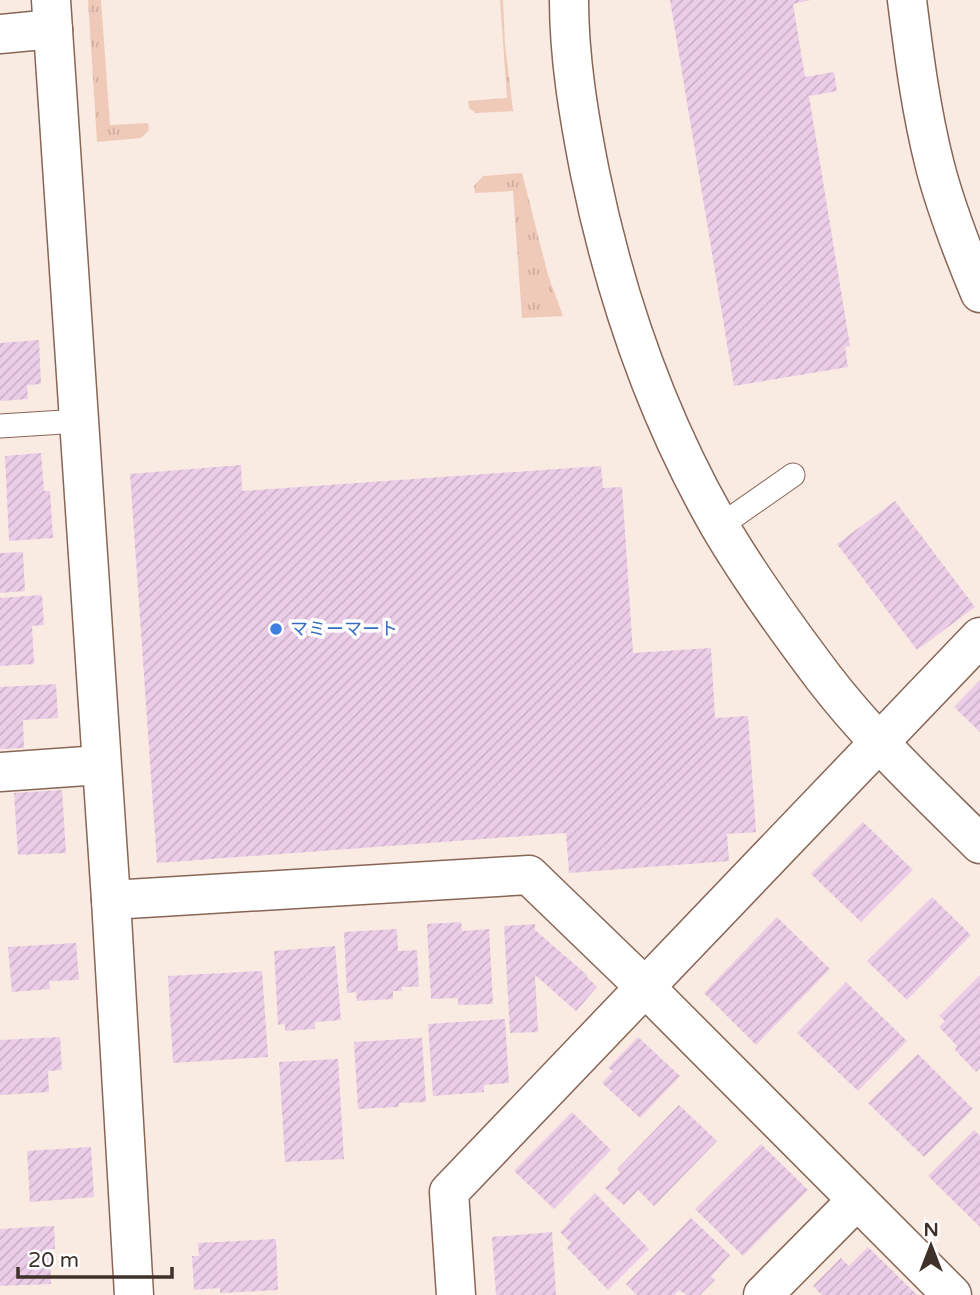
<svg xmlns="http://www.w3.org/2000/svg" width="980" height="1295" font-family="'Varela Round','Noto Sans JP',sans-serif">
<defs>
<pattern id="grass-tufts" width="24" height="20" patternUnits="userSpaceOnUse" patternTransform="scale(1.75)"><rect width="24" height="20" fill="#efcab9"/><path d="M3 7l-1-3M5 7V3M7 7l1-3M15 17l-1-3M17 17v-4M19 17l1-3" fill="none" stroke="#ceae9f"/></pattern>
<pattern id="building-hatch" width="6" height="6" patternUnits="userSpaceOnUse" patternTransform="scale(1.75)"><rect width="6" height="6" fill="#eccde8"/><path d="M-1 1l2-2M0 6l6-6M5 7l2-2" fill="none" stroke="#cbb0c7"/></pattern>
</defs>
<rect width="100%" height="100%" fill="#f9eae2"/>
<g fill="url(#grass-tufts)">
<polygon points="88,0 101,0 110,125 148,123 149,130 141,138 97,142"/>
<polygon points="500,0 503,0 505,44 513,111 476,113 469,108 468,101 507,98"/>
<polygon points="522,173 548,275 563,316 522,318 513,191 475,193 474,186 483,176"/>
</g>
<g fill="url(#building-hatch)">
<polygon points="670,0 810,0 793,4 805,77 834,72 837,91 809,96 850,346 845,347 848,367 734,386"/>
<polygon points="39,340 41,384 27,385 28,399 0,401 0,343"/>
<polygon points="41,453 44,491 50,491 53,538 9,541 5,456"/>
<polygon points="241,465 242,491 601,466 603,488 622,487 633,653 711,648 715,718 748,716 756,832 727,834 729,861 569,873 566,833 157,863 130,474"/>
<polygon points="895,501 975,607 917,650 837,544"/>
<polygon points="23,552 25,591 0,593 0,553"/>
<polygon points="42,595 44,625 32,626 34,664 0,666 0,598"/>
<polygon points="980,680 980,732 954,707"/>
<polygon points="56,684 58,718 23,720 24,748 0,749 0,687"/>
<polygon points="62,790 66,853 18,855 14,793"/>
<polygon points="863,822 913,870 861,922 811,874"/>
<polygon points="932,897 971,935 907,1000 867,961"/>
<polygon points="777,917 830,969 756,1045 704,993"/>
<polygon points="461,922 462,931 489,929 493,1004 458,1005 458,998 431,999 427,924"/>
<polygon points="535,924 535,930 587,975 586,976 597,987 576,1011 535,975 538,1032 510,1033 504,926"/>
<polygon points="397,929 398,951 417,950 419,987 402,987 402,991 393,991 393,999 357,1001 356,992 347,993 344,932"/>
<polygon points="76,943 79,980 49,981 50,989 12,992 8,947"/>
<polygon points="335,946 341,1020 315,1022 315,1029 285,1031 285,1024 278,1025 274,951"/>
<polygon points="262,971 268,1057 173,1063 168,976"/>
<polygon points="980,975 980,1068 976,1072 955,1050 957,1046 939,1027 945,1021 939,1016"/>
<polygon points="846,982 907,1041 858,1091 797,1033"/>
<polygon points="505,1019 509,1083 484,1085 484,1092 433,1096 428,1024"/>
<polygon points="60,1037 62,1070 48,1071 49,1092 0,1095 0,1040"/>
<polygon points="638,1037 680,1076 640,1118 602,1083 613,1071 608,1068"/>
<polygon points="422,1038 426,1102 399,1103 399,1107 358,1109 354,1042"/>
<polygon points="918,1054 973,1109 924,1157 868,1103"/>
<polygon points="338,1059 344,1159 285,1162 279,1062"/>
<polygon points="679,1105 717,1141 654,1206 638,1190 624,1205 605,1188 620,1173 617,1169"/>
<polygon points="572,1112 611,1150 554,1209 514,1171"/>
<polygon points="974,1130 980,1136 980,1227 928,1176"/>
<polygon points="761,1144 808,1190 743,1256 695,1209"/>
<polygon points="91,1147 94,1197 30,1202 27,1151"/>
<polygon points="595,1193 649,1249 608,1290 567,1248 571,1243 560,1232 571,1221 569,1219"/>
<polygon points="691,1218 730,1255 711,1276 715,1280 700,1295 687,1295 679,1290 674,1295 637,1295 626,1284"/>
<polygon points="54,1226 55,1249 50,1249 51,1284 0,1286 0,1229"/>
<polygon points="552,1232 556,1295 496,1295 492,1237"/>
<polygon points="276,1239 278,1290 220,1293 220,1288 194,1290 192,1256 199,1256 198,1243"/>
<polygon points="868,1247 917,1295 822,1295 813,1286 841,1258 849,1266"/>
</g>
<g fill="none" stroke-linecap="round" stroke-linejoin="round">
<defs>
<g id="lane">
<polyline points="0,426 79,421"/>
<polyline points="720,526 793,475"/>
</g>
<g id="street">
<polyline points="51,0 111,900 134,1295"/>
<path d="M 907,0 C 914,56 921,111 935,166 C 946,209 963,252 980,293"/>
<polyline points="0,34 53,29"/>
<polyline points="0,772 100,765"/>
<polyline points="111,900 529,875 646,988 952,1295"/>
<polyline points="456,1295 449,1192 980,637"/>
<polyline points="763,1295 857,1200"/>
</g>
<path id="secondary" d="M 569,0 C 569,58 579,117 590,173 C 615,295 657,417 719,525 C 750,578 787,629 824,678 C 870,738 927,791 980,844"/>
</defs>
<use href="#lane" stroke="#886656" stroke-width="25"/>
<use href="#street" stroke="#886656" stroke-width="41"/>
<use href="#secondary" stroke="#886656" stroke-width="41"/>
<use href="#lane" stroke="#fff" stroke-width="23"/>
<use href="#street" stroke="#fff" stroke-width="38"/>
<use href="#secondary" stroke="#fff" stroke-width="38"/>
</g>
<circle fill="#3f7fe0" stroke="#fff" stroke-width="2.5" cx="276" cy="629" r="7"/>
<g text-anchor="middle" dominant-baseline="central" stroke-width="7" stroke-linejoin="round" paint-order="stroke">
<g font-size="18" fill="#366cbe" stroke="#fff" text-anchor="start">
<text x="290" y="629">マミーマート</text>
</g>
</g>
<g transform="translate(931 1246)" stroke="#ffffff" stroke-width="5" paint-order="stroke">
<path d="M0-5L12 26L0 18L-12 26Z" fill="#3f3029"/>
<text y="-10" font-size="19" font-weight="bold" text-anchor="middle" fill="#3f3029">N</text>
</g>
<path d="M18 1267v10h154v-10" fill="none" stroke="#3f3029" stroke-width="3.5"/>
<text x="28" y="1267" font-size="21" fill="#3f3029" stroke="#ffffff" stroke-width="5" paint-order="stroke">20 m</text>
</svg>
